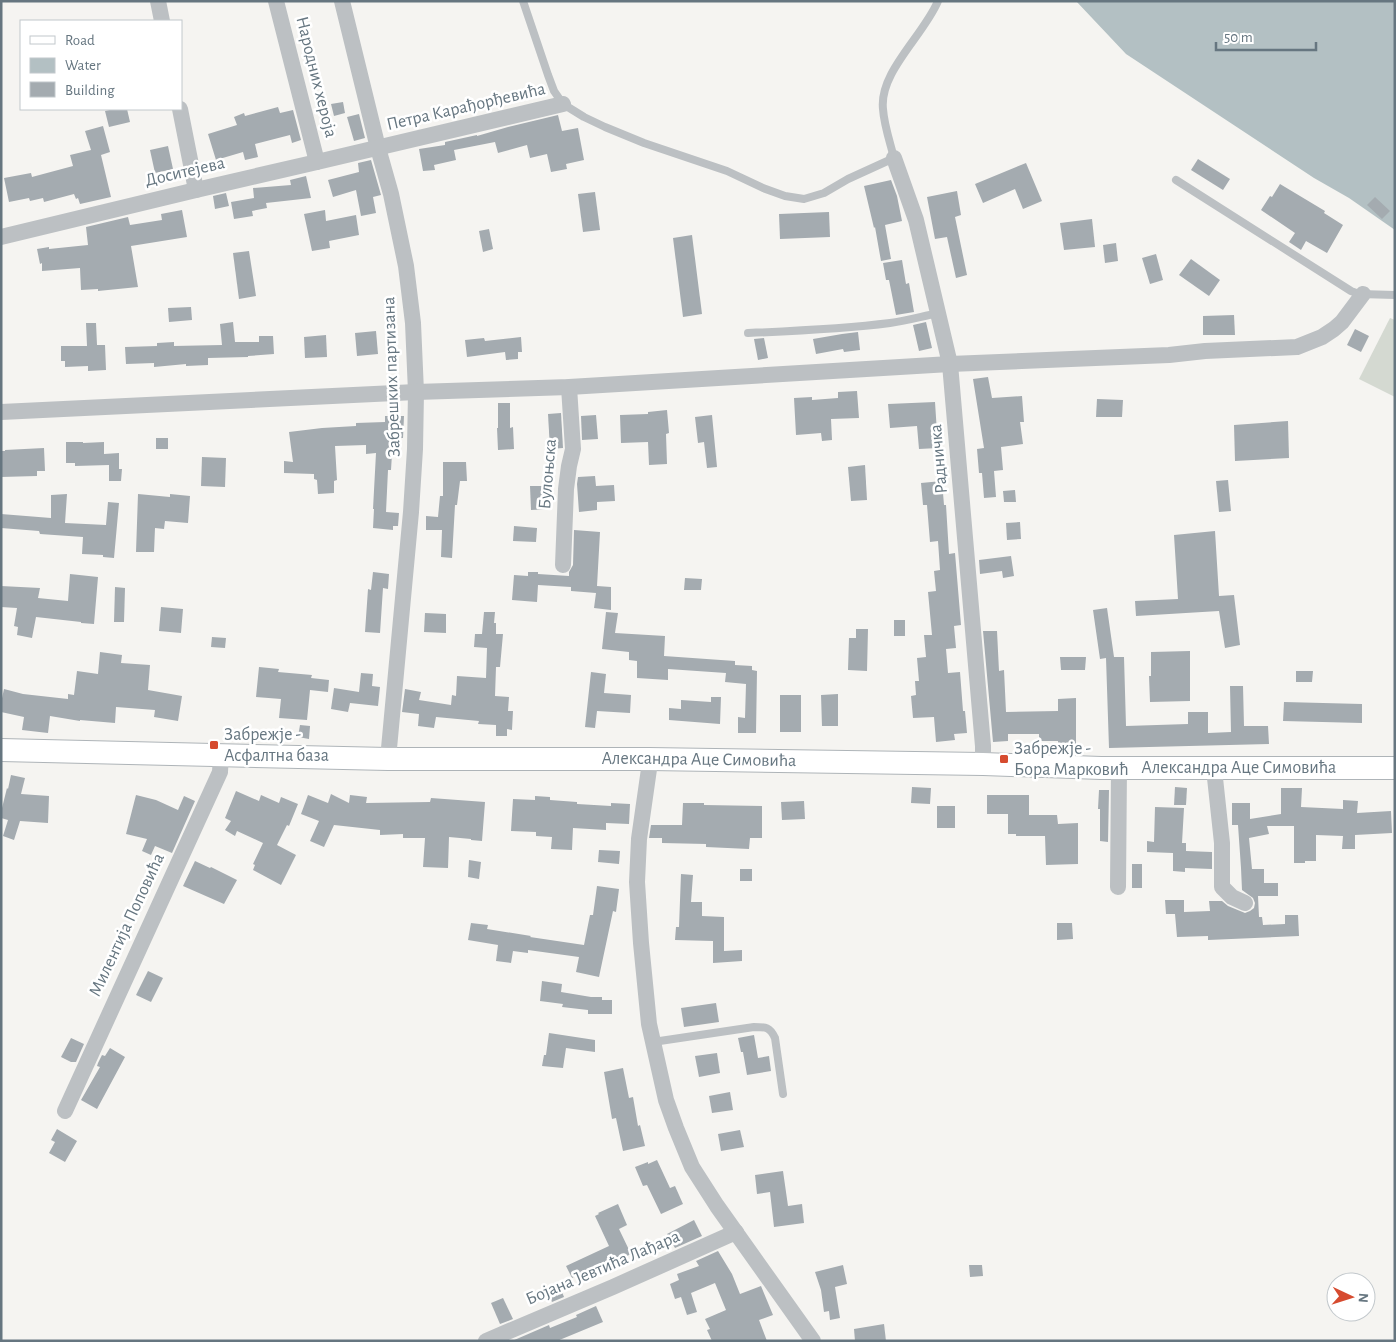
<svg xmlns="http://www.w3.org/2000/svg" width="1396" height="1342" font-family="'Alegreya Sans',sans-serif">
<rect width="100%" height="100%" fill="#f5f4f1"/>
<polygon fill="#d4d9d1" points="1390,318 1395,320 1395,397 1359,379"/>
<polygon fill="#b3c0c3" points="1076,1 1395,1 1395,230 1349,198 1314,178 1126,54"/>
<g fill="#a4abb0">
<polygon points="343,102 345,113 334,116 331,104"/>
<polygon points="278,107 280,113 293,110 301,140 292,143 290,135 255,144 258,157 245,160 243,152 216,160 208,134 237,125 234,117 244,113 245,116"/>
<polygon points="114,109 127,109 130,122 109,127 105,111"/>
<polygon points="359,114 365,138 354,141 347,117"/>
<polygon points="558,115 562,131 578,128 584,160 566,164 567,169 551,172 547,154 530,158 527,145 498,153 495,142 454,150 456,160 434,165 435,170 423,171 419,149 445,145 445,142 477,135 477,136 508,127"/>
<polygon points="103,126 110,152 101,155 111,197 80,204 78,198 76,199 74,194 44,202 43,198 30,201 29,198 9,202 4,178 31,173 32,177 73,166 70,155 91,150 85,131"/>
<polygon points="168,146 173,169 155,173 150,150"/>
<polygon points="1198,159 1230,179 1223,190 1191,170"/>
<polygon points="371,160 381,195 373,197 376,213 361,216 356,190 333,197 328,180 359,172 358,163"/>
<polygon points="1026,163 1042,201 1023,209 1015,189 983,203 975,184"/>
<polygon points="306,176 311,198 266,203 267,208 252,211 253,216 234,219 231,202 254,198 253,188 291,185 290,180"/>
<polygon points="891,180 897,196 902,221 885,225 891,259 881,261 875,227 874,228 864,186"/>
<polygon points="1280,184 1325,211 1324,213 1343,225 1327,253 1306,241 1301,250 1289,242 1295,233 1261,210 1270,196 1272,197"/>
<polygon points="957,191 961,215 955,217 967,275 956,278 947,237 935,239 927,197"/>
<polygon points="595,192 600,230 583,232 578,194"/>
<polygon points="226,193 229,206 215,209 213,196"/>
<polygon points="1375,197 1390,211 1382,219 1367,205"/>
<polygon points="182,210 187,237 131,246 138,287 98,291 98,289 81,290 80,268 42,271 42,263 40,264 37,249 49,247 49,249 88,245 86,227 128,217 130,225 162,220 161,214"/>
<polygon points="325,210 326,221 356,215 359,235 329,241 330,248 312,251 304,214"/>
<polygon points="829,212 830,237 780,239 779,214"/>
<polygon points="1092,219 1095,247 1064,250 1060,223"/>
<polygon points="489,229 493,249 483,252 479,231"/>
<polygon points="692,235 702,314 683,317 673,238"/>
<polygon points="1116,243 1118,261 1105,263 1103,245"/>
<polygon points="249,251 256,296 239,299 233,253"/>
<polygon points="1156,254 1163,280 1150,284 1142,258"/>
<polygon points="1191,259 1220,280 1209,296 1179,275"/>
<polygon points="902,260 906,284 909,283 914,312 896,315 889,280 886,280 883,263"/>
<polygon points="191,307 192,320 169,322 168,308"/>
<polygon points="1234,315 1235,335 1203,335 1203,316"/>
<polygon points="233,322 235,342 259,342 259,336 273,336 274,354 248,356 248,357 208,358 208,365 186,366 186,364 154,367 154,363 126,364 125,347 157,346 157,343 174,342 174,346 222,345 220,324"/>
<polygon points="926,322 932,348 919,351 913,325"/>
<polygon points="86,323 96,323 97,345 105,345 106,370 88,371 88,366 65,367 65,361 61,361 61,346 87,346"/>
<polygon points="1355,329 1369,336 1361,352 1347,345"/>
<polygon points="376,331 378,354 357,356 355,333"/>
<polygon points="858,332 860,350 844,352 843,349 816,354 813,339 842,334"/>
<polygon points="326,335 327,357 305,358 304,337"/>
<polygon points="521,337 522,352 518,352 518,359 506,360 505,352 467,357 465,340 484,338 485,341"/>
<polygon points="764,338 768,358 758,360 754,339"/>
<polygon points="988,377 992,398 1022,396 1024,422 1020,422 1023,444 1001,447 1003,470 994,471 996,497 984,498 982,473 979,473 977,449 984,448 973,379"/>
<polygon points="857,391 859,418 831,419 832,440 822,441 821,433 796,435 794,398 812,397 812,400 838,398 838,392"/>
<polygon points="1097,399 1123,400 1122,417 1096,417"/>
<polygon points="935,402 938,448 919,449 917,426 890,428 888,404"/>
<polygon points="498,403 510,403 510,428 513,427 514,449 498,450 497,428 498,428"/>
<polygon points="667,410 669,433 666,434 667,464 649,465 648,442 621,443 620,415 648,414 648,412"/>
<polygon points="561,413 563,448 550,449 548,414"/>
<polygon points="596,415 598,439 582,440 581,416"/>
<polygon points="712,415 717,467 707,468 704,442 698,443 695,417"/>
<polygon points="385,416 404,416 403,438 393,438 391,470 388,470 386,512 399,513 398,526 393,526 393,530 373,528 374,509 373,509 376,453 366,454 366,445 335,446 337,480 334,481 334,493 318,494 317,480 314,479 314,474 284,473 284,461 293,462 289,432 322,428 356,426 356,423 385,422"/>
<polygon points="1288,421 1289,458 1235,461 1234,425"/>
<rect x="156" y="438" width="12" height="11"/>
<polygon points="66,442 83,442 83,443 104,442 104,454 119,453 119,469 122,469 121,481 109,481 109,465 75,466 75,463 66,463"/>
<polygon points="44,448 45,471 37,471 37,476 1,477 1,451 5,451 5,450"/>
<polygon points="202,457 226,458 225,487 201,486"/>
<polygon points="443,462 466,462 467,481 460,481 457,505 455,505 452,558 441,557 442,530 426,530 426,516 438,517 440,496 443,496"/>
<polygon points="865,465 867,500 851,501 848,467"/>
<polygon points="595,476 596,486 614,485 615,501 597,502 597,510 579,512 577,484 578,477"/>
<polygon points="1228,480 1231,511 1219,512 1216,481"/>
<polygon points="942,481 944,505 946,505 949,554 955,553 961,625 954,626 956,648 946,649 948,673 960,672 963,711 965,711 967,733 954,734 955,740 936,742 934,717 913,718 911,696 916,695 915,681 919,681 917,658 926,657 924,635 932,635 928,592 936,591 934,571 940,570 938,541 930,542 927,505 923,505 921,483"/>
<polygon points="530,486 550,486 551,509 531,510"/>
<polygon points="1015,490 1016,502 1004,502 1003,491"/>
<polygon points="67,494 65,523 106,525 108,502 119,503 114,558 103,557 103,555 82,554 83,537 40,534 39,531 1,528 1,514 51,518 51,495"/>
<polygon points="138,494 170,497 170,494 190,496 188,523 165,521 164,529 155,528 154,552 136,552"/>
<polygon points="1020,522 1021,539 1007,540 1006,523"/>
<polygon points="514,526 537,528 536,542 513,541"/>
<polygon points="574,530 600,532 597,586 611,587 611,610 594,608 596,593 571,591 571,587 538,585 537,602 512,600 514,575 528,576 528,572 538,572 538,574 569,576 569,572 573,565"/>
<polygon points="1215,531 1219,596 1234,595 1240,645 1225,648 1219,611 1136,616 1135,601 1178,599 1174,535"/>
<polygon points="1011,556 1014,576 1003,578 1002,571 980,574 979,560"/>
<polygon points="373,572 389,574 388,589 383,588 380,633 365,632 368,589 371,590"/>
<polygon points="70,574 98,577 94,624 81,623 81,622 36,617 32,638 17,635 18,627 14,626 17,608 1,607 1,586 40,588 38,598 68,601"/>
<polygon points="685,578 702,579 701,590 684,590"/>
<polygon points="115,587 125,588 124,622 114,622"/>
<polygon points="161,607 183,609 181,633 159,631"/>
<polygon points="1107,608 1114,657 1124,657 1126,726 1188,724 1188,712 1208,712 1208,733 1231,732 1230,686 1243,686 1244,726 1268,726 1269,744 1109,748 1106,658 1100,659 1093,610"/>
<polygon points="484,612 495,612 494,623 496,623 496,634 503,634 500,667 496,667 495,696 509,697 508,711 513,711 512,730 507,729 507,736 496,736 496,725 478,724 479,721 436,717 434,728 418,726 419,714 402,712 405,689 421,692 419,700 451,705 452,695 456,696 457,676 486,678 487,648 474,647 475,634 482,634"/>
<polygon points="606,612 618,613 615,633 665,636 664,656 735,661 735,665 752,666 752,670 757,671 756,733 738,733 738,717 745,718 746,684 725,682 726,673 668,669 668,680 637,678 637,661 629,660 629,652 602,649"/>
<polygon points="425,613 446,614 446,633 424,632"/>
<rect x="894" y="620" width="11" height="16"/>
<polygon points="856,629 868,629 867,671 848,670 849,638 856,638"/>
<polygon points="983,631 997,631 999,671 1004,670 1006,712 1058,711 1058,699 1076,698 1076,744 1058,744 1058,741 1039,741 1039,734 1008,734 1008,741 993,742"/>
<polygon points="212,637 226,638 225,648 211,647"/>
<polygon points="1190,651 1190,701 1150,702 1149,676 1151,676 1151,652"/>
<polygon points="100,652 122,655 121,663 150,665 148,690 182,696 178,721 154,717 155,710 116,707 115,723 80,720 80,721 50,716 48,733 22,730 24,717 1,712 1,703 4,689 23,694 68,699 68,694 74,695 77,671 98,674"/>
<polygon points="1060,657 1086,657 1085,670 1061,670"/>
<polygon points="259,667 279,669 278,672 312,675 311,678 329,680 328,692 310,690 307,720 279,718 281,699 256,697"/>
<polygon points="1296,671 1313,671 1312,682 1296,682"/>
<polygon points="591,672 606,674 604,693 631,695 630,713 597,711 595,728 585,727"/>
<polygon points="361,673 373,674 372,686 380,687 378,706 350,703 348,712 331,709 334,688 359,692"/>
<polygon points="838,694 838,726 822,726 821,695"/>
<rect x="780" y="695" width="21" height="37"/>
<polygon points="711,697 721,697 720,724 669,720 669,708 681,709 681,700 711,702"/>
<polygon points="1284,702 1362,704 1362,723 1283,721"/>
<polygon points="300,725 310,726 309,739 298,737"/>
<polygon points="11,775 25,778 21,794 49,796 48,823 20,821 14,840 3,836 8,820 1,818 1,812 7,788 8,789"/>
<polygon points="912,787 931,788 930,804 911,803"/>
<polygon points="1175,787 1187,788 1186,805 1174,805"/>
<polygon points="1281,788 1302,788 1301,807 1343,809 1343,800 1358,801 1357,813 1391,811 1392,833 1355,835 1355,849 1342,849 1343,836 1316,835 1316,861 1305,861 1305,863 1294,863 1294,826 1267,826 1269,834 1249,838 1252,869 1264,869 1264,883 1278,883 1278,896 1258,896 1259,917 1262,917 1263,925 1285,924 1285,915 1298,915 1299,936 1208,940 1208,936 1177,937 1175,914 1166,914 1165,900 1184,900 1184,912 1210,911 1209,901 1222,901 1228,906 1245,913 1250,911 1254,908 1255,903 1253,898 1242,890 1241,868 1238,825 1232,825 1232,803 1250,803 1250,819 1281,814"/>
<polygon points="1099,790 1109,790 1108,842 1100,841 1100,809 1098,809"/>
<polygon points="236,791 259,801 261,795 279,803 281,797 298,804 289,826 287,825 277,845 296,855 281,885 253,870 255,865 253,864 263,843 237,831 235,836 225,830 231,821 225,818"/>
<polygon points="331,794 349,803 350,795 367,797 366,803 430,802 431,798 485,802 482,841 471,840 471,839 449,837 448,868 423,867 425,838 403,838 403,834 380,835 380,830 334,825 324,847 310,841 319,821 301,814 308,795 328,803"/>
<polygon points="136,795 156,800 178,810 184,796 195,801 172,853 155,846 151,855 142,851 147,839 126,834"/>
<polygon points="987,795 1029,795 1029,815 1057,815 1058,824 1078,823 1078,864 1046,865 1045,836 1016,836 1016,834 1008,834 1008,814 987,814"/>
<polygon points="535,796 550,797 550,800 577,802 577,804 611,806 611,803 630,804 629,824 606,823 606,830 573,828 572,850 551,849 552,837 536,836 536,832 511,831 513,799 535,800"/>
<polygon points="804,801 805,819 782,820 781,802"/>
<polygon points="683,803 704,803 704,805 762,806 762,838 750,838 749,849 706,847 706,844 662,843 662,838 649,838 651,825 682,825"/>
<rect x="937" y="806" width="18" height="22"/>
<polygon points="1155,807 1184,808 1182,843 1186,843 1186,851 1212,852 1212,869 1185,868 1185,872 1173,871 1173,853 1147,852 1147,841 1154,842"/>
<polygon points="599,850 620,851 619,864 598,862"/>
<polygon points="469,860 481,862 479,879 468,877"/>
<polygon points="195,861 210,868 211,867 237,880 224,904 183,886"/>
<rect x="1132" y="864" width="10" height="24"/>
<rect x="740" y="869" width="12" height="12"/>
<polygon points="681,874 693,875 691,902 702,902 702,916 724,917 724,951 742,950 742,961 713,963 713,941 675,940 676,927 679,927"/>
<polygon points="597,886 619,889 616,912 613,911 599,977 576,972 579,957 528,950 528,953 513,951 511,963 496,961 498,945 468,940 471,923 488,925 487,929 531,936 530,937 584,945 590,915 593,915"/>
<polygon points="1057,923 1072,923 1073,939 1057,940"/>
<polygon points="148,971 163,978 151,1002 136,995"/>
<polygon points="542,981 562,984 561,992 591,997 602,997 602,1000 612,1000 612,1014 588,1014 588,1010 562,1007 563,1004 540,1001"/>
<polygon points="716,1003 719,1022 684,1027 681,1008"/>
<polygon points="549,1033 595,1040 595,1052 566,1048 563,1068 542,1066 544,1055 546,1055"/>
<polygon points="754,1035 758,1058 769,1056 771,1071 747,1075 743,1052 741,1052 738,1038"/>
<polygon points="71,1038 84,1044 76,1062 71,1062 61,1057"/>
<polygon points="110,1048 125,1057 97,1109 81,1100 100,1067 97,1066 98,1063 102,1055 105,1056"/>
<polygon points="717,1053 720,1073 699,1077 695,1056"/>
<polygon points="623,1068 629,1098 633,1097 638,1126 640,1125 645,1146 623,1151 616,1118 612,1119 604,1072"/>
<polygon points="730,1092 733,1110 712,1113 709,1096"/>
<polygon points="57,1129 77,1141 65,1162 49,1153 55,1142 51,1140"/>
<polygon points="740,1130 744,1147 721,1151 718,1134"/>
<polygon points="657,1160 670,1188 675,1186 683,1204 661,1214 647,1185 643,1186 635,1167 648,1162 648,1164"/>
<polygon points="783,1171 788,1206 802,1204 804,1223 774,1227 770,1192 757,1194 755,1175"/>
<polygon points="618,1204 627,1225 619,1229 631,1254 617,1261 619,1264 587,1280 583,1272 572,1278 566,1266 609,1246 595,1216 599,1214 598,1213"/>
<polygon points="694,1220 702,1236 675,1248 667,1234"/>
<polygon points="718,1251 732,1274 740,1294 761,1286 773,1315 759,1320 767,1341 712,1341 707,1330 710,1329 705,1319 726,1310 715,1283 691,1293 697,1312 687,1315 681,1297 675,1299 670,1284 679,1280 677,1274 699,1266 696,1261"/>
<polygon points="843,1265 847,1284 835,1287 840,1318 830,1320 829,1311 824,1312 821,1290 815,1272"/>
<polygon points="969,1265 982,1265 983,1276 970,1277"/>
<polygon points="558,1282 564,1297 552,1302 546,1288"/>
<polygon points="503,1298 513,1319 500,1324 491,1303"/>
<polygon points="596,1306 603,1322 557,1341 512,1341 549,1325 550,1328 577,1317 576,1315"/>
<polygon points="884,1324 886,1341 855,1341 854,1329"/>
</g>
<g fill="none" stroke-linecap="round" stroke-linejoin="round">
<defs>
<g id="secondary">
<path id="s1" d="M 1,750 L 388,759 L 649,759 L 983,764 L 1101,768 L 1395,768"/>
</g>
</defs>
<use href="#secondary" stroke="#aeb4b8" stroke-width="24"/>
<g stroke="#bcc0c3" stroke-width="8">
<path d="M 523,1 L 548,75 L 554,91 L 563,104 L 584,117 L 605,127 L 644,143 L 727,171 L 763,188 L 785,196 L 804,199 L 824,193 L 848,179 L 894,158 C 890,142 884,125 883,109 C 879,72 924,35 938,1"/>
<polyline points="1176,180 1351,291 1359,294 1395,295"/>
<path d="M 748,333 C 796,331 843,329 890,323 C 906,321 923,316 939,313"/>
<path d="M 653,1042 L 754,1027 C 766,1027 770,1027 775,1038 L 783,1094"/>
</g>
<g stroke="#bcc0c3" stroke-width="16">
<polyline points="158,1 162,21"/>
<polyline points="276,1 317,162"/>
<polyline points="342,1 378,148 391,194 406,266 413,323 416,392 415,449 411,512 388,759"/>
<polyline points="180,109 196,190"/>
<polyline points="894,158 916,220 950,364 983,746 983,764"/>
<polyline points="1,237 196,190 317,162 563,104"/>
<polyline points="1,412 416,392 569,387 950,364 1169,355 1205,351 1297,347 1322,337 1334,329 1342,322 1363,294"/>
<polyline points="563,565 566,489 569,466 573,449 569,387"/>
<polyline points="649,759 649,769 639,839 637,882 641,943 649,1024 666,1100 676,1128 692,1167 717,1206 813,1341"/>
<polyline points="1216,768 1215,778 1222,843 1222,887 1232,897 1245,903"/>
<polyline points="1118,887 1119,768"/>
<path d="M 65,1111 C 116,998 168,885 220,772 L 221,755"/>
<polyline points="486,1341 613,1287 736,1232"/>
</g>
<use href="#secondary" stroke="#fff" stroke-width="22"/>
</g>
<g fill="#d64b2f" stroke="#fff" stroke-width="2">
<rect x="209" y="740" width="10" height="10" rx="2.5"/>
<rect x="999" y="754" width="10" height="10" rx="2.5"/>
</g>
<g text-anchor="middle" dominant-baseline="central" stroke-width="5" stroke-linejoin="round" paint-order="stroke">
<g font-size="18" fill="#667680" stroke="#fff">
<text transform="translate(316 77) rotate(76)">Народних хероја</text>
<text transform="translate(466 107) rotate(-13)">Петра Карађорђевића</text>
<text transform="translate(185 172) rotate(-13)">Доситејева</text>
<text transform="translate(392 377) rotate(-92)">Забрешких партизана</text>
<text transform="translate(939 459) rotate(-95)">Радничка</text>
<text transform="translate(548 474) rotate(-85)">Булоњска</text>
<text stroke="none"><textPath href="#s1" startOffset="698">Александра Аце Симовића</textPath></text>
<text stroke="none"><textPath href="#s1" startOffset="1238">Александра Аце Симовића</textPath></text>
<text transform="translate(127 925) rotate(-65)">Милентија Поповића</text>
<text transform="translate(603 1268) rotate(-23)">Бојана Јевтића Лађара</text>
</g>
<g font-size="18" fill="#667680" stroke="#fff" text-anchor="start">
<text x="224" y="735">Забрежје -<tspan x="224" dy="21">Асфалтна база</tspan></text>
<text x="1014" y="749">Забрежје -<tspan x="1014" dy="21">Бора Марковић</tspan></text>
</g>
</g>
<rect width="1396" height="1342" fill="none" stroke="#667680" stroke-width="5"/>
<rect x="20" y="20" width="162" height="90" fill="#ffffff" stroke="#c2c8cc"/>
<rect x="30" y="36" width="25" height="8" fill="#ffffff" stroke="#c2c8cc"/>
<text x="65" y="45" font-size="15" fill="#667680">Road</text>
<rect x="30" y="58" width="25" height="15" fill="#b3c0c3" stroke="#c2c8cc"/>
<text x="65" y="70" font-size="15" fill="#667680">Water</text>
<rect x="30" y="82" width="25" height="15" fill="#a4abb0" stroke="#c2c8cc"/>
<text x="65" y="95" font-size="15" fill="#667680">Building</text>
<g transform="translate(1351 1297) rotate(94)"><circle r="24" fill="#ffffff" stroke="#c2c8cc"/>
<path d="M0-4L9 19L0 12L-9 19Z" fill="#d64b2f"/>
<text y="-8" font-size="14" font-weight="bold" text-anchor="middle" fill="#667680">N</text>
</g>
<path d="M1216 42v8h100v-8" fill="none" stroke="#667680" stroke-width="2.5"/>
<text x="1224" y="42" font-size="15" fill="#667680" stroke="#ffffff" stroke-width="4" paint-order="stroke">50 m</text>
</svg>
